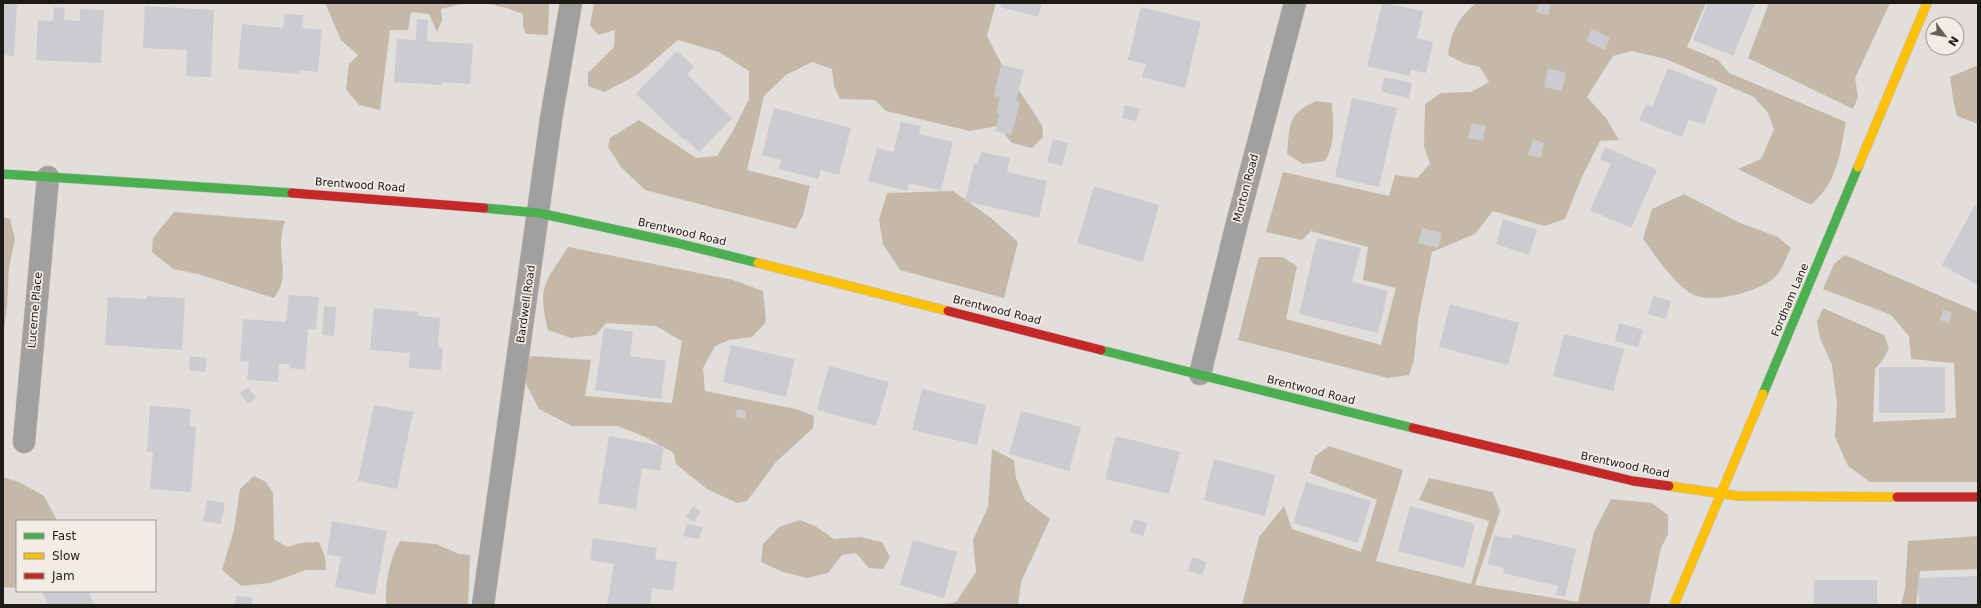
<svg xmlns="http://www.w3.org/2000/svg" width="1981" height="608" font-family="'DejaVu Sans',sans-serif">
<rect width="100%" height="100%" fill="#e1dedb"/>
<g fill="#c6b8a7">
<polygon points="325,3 465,3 441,9 442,20 437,32 429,14 411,12 408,30 390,30 380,110 359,105 346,89 349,64 358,55 341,40"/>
<polygon points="485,3 549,3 548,35 526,34 523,26 523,14 507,8"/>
<polygon points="594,3 996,3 987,36 1001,63 1042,125 1043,137 1032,148 1012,143 998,126 970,131 886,111 875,100 840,99 834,86 832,69 812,62 786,75 764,96 747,170 810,186 803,215 796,229 645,190 621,167 608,147 610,138 639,120 696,158 717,156 733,131 749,99 749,71 719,52 678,40 637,75 604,92 588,86 588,73 614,47 615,30 598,35 590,25"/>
<path d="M 1476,3 L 1706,3 L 1687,47 L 1718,60 L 1729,73 L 1846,122 C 1839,157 1838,180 1811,205 L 1738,169 L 1761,159 L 1774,129 L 1768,113 L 1754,97 L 1666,59 L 1632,51 L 1613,56 L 1587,97 L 1606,118 L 1619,140 L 1600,141 L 1581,179 L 1565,219 L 1544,226 L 1493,211 L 1475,234 L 1432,252 L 1418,320 L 1414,360 L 1409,375 L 1388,378 L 1238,340 L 1259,257 L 1282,257 L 1297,266 L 1286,319 L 1381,345 L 1396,288 L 1363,280 L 1368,247 L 1311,231 L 1302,240 L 1266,232 L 1283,172 L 1389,196 L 1395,175 L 1417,178 L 1430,164 L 1424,146 L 1425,104 L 1441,93 L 1471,92 L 1489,82 L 1480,67 L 1463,63 L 1448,55 C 1451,32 1458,18 1476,3 Z"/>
<polygon points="1769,3 1890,3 1855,78 1858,97 1853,109 1748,58"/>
<polygon points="1978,65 1978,124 1957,116 1953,98 1950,77"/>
<path d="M 1316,101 L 1332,103 C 1333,123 1336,143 1325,161 L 1303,164 L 1287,154 C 1290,125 1287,114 1316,101 Z"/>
<polygon points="953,191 991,218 1018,242 1004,298 900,270 883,244 879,220 887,193"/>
<path d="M 1684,194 L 1738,222 L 1778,237 L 1791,248 C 1787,256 1783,268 1777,275 C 1763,291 1714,304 1694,295 C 1675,286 1656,256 1643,239 L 1652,209 Z"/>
<path d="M 174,212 L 285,221 C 283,228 281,236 281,243 C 281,265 288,279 274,298 L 198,274 L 173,269 L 152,252 L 153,238 Z"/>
<polygon points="3,217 10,219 15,239 9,267 7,306 3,339"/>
<path d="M 568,247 L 733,280 L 763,291 L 766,322 L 752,337 L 729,340 L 715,346 L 703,368 L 705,391 L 796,409 L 814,416 L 813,428 L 776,462 L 747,501 L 737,503 L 707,489 L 676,464 L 674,453 L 643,436 L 618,426 L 572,426 L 539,409 L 527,386 L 523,369 L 531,356 L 591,360 L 585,396 L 672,403 L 682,341 L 656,326 L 606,323 L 596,335 L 571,338 L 548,330 C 537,286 545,283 568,247 Z"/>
<polygon points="1845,255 1978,312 1978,482 1870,482 1848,466 1835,437 1837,404 1832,365 1820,338 1817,322 1823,308 1884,335 1889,348 1883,360 1875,369 1873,422 1956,418 1954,363 1911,359 1909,336 1891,315 1823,289 1834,264"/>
<polygon points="1329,446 1403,470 1376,561 1471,584 1489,521 1419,500 1429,478 1493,492 1500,511 1475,585 1578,602 1594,532 1611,499 1652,503 1668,515 1668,534 1661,548 1649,605 1242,605 1259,537 1284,506 1292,529 1361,552 1377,500 1310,473 1315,456"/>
<polygon points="992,449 1014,460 1016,478 1025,500 1050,519 1021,582 1018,605 944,605 956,602 976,572 973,540 988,507"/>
<polygon points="254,476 266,482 273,493 274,539 287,547 301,543 319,542 325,557 326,570 306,570 270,583 241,586 222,570 234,530 240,489"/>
<polygon points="3,477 19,482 44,496 57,521 17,521 17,588 3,587"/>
<polygon points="800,520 815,526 834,539 860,537 882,542 890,557 883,569 869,568 856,553 842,555 828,573 807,578 783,572 761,562 763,544 779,527"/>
<polygon points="1978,536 1978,569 1920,571 1916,605 1901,605 1905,589 1908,541"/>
<path d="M 400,541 L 436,544 L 459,554 L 470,555 L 468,605 L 386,605 C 385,583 389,561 400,541 Z"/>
</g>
<g fill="#cbcbd0">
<polygon points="3,3 17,3 14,56 3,55"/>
<polygon points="1001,3 1042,3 1038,17 1000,7"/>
<polygon points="1382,3 1423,11 1417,38 1433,42 1426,73 1411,70 1410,76 1367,66"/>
<polygon points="1539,3 1551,3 1548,15 1536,12"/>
<polygon points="1708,3 1755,3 1733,56 1693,40"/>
<polygon points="145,6 214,10 211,77 186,76 187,50 143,48"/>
<polygon points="54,7 65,8 64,20 80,21 80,9 104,10 101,63 36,60 38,20 53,21"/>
<polygon points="1141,7 1201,22 1185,88 1142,77 1146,64 1128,60"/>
<polygon points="285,14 303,15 302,28 322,30 318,72 300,70 299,74 238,69 242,24 283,28"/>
<polygon points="417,19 428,20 427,41 473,44 470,84 442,82 442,85 394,82 397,39 416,40"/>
<polygon points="1592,29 1610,38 1604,50 1586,41"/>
<polygon points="677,51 694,67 687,74 732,118 699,152 685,139 684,140 636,94"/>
<polygon points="1001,65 1024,70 1016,101 1020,102 1011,135 995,131 999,114 996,113 1000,97 994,96"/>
<polygon points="1548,68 1566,73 1562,91 1544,87"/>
<polygon points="1668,68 1718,88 1704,125 1689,119 1682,137 1639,120 1646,105 1652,107"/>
<polygon points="1384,77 1412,83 1409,98 1381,92"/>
<polygon points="1352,98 1397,108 1379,187 1335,177"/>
<polygon points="1125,105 1140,109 1136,121 1122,118"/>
<polygon points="774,108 851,128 839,175 821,170 818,179 779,169 781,160 762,155"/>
<polygon points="901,122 921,126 919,134 953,142 941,191 909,183 907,191 868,181 877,148 893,152"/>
<polygon points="1472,123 1486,126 1483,141 1468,138"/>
<polygon points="1053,139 1068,143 1062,166 1047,162"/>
<polygon points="1533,139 1544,143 1541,158 1528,155"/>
<polygon points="1605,147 1657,170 1631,228 1590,210 1611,164 1600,159"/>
<polygon points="981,152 1010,158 1007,172 1047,181 1039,218 965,201 974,163 978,164"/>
<polygon points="1094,186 1159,205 1143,262 1077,243"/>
<polygon points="1975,205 1978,207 1978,285 1942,265"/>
<polygon points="1503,219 1537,230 1529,255 1496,244"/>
<polygon points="1422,228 1442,233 1438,248 1418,243"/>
<polygon points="1317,238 1361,248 1352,282 1388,291 1378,333 1299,314"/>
<polygon points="289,295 319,297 316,329 308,329 305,370 290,368 290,364 279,364 278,382 247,380 249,362 240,361 243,319 286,322"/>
<polygon points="147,296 185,298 182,350 105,345 108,297 147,299"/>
<polygon points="1653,296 1671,301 1666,319 1648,314"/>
<polygon points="1450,304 1519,323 1508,365 1439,347"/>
<polygon points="324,306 336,307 334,336 322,335"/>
<polygon points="374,308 418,312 418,316 440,318 438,347 443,348 441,370 409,368 410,353 370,350"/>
<polygon points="1943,310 1952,313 1949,323 1940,320"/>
<polygon points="1619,323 1643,330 1638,347 1615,341"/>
<polygon points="604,328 633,332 630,356 666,361 661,399 595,390"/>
<polygon points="1564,334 1624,349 1613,391 1553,376"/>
<polygon points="731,345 795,359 786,397 723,382"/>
<polygon points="190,356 207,358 205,372 189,370"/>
<polygon points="829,366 889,382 876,426 817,410"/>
<rect x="1879" y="367" width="66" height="46"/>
<polygon points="248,387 256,398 248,404 240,393"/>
<polygon points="922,389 986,405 977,445 912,430"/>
<polygon points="374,405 413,412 397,489 358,481"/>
<polygon points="150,406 191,409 189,426 196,427 191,492 150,489 153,452 147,451"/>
<polygon points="737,409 746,411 745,419 735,417"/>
<polygon points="1021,411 1081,427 1069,471 1009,454"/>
<polygon points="609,436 664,446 660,471 642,468 636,509 598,503"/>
<polygon points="1116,436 1180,452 1169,494 1105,479"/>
<polygon points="1214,459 1275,475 1265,516 1204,500"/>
<polygon points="1306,482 1371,501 1358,543 1293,523"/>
<polygon points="207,500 225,503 221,524 203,521"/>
<polygon points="693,506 701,512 694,522 686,517"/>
<polygon points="1410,506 1475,524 1464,568 1398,551"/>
<polygon points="1134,519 1147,523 1143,536 1130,532"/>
<polygon points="332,521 387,531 375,595 335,587 341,557 327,554"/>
<polygon points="687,524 703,527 699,539 683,536"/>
<polygon points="1513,534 1576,549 1565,597 1556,595 1558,586 1503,573 1504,568 1488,564 1494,535 1512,539"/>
<polygon points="593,538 657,548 655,559 677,562 673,591 652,588 650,605 607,605 614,564 590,560"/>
<polygon points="913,540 957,552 944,598 900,585"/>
<polygon points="1192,557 1207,562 1202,575 1188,571"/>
<polygon points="1978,576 1978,605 1919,605 1918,578"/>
<rect x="1814" y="580" width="63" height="25"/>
<polygon points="42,591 88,591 94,605 48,605"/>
<polygon points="236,596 252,597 252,605 235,605"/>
</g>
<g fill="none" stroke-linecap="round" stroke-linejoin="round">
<defs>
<g id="street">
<polyline points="1200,374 1237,223 1295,3"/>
<polyline points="24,442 48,177"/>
<polyline points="483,605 551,119 571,3"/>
</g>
<g id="fast">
<polyline points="3,174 292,193"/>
<polyline points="484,208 539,213 677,243 758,263"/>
<polyline points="1101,350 1413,428"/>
<polyline points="1763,394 1858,167"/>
</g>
<g id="slow">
<polyline points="1858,167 1927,3"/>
<polyline points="758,263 948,311"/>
<polyline points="1669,486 1738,496 1897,497"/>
<polyline points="1674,605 1763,394"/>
</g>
<g id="jam">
<polyline points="292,193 484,208"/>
<polyline points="948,311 1101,350"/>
<polyline points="1413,428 1633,481 1669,486"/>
<polyline points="1897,497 1978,497"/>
</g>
</defs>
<use href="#street" stroke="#bdbbb9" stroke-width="23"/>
<use href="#fast" stroke="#bdbbb9" stroke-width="10"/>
<use href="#slow" stroke="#bdbbb9" stroke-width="10"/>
<use href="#jam" stroke="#bdbbb9" stroke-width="10"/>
<use href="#street" stroke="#a1a09f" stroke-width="22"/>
<use href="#fast" stroke="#4caf50" stroke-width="9"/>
<use href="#slow" stroke="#ffc107" stroke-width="9"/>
<use href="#jam" stroke="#c62828" stroke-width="9"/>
</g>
<g text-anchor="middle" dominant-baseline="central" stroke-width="3.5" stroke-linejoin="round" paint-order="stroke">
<g font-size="11" fill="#1d1b18" stroke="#f2ece5">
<text transform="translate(360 185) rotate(4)">Brentwood Road</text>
<text transform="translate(1246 188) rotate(-75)">Morton Road</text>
<text transform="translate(682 232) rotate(13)">Brentwood Road</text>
<text transform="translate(1790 300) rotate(-67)">Fordham Lane</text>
<text transform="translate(526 304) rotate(-82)">Bardwell Road</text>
<text transform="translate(35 310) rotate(-85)">Lucerne Place</text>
<text transform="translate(997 310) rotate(14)">Brentwood Road</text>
<text transform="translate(1311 390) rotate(14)">Brentwood Road</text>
<text transform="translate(1625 465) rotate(12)">Brentwood Road</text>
</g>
</g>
<rect width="1981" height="608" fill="none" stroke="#1d1b18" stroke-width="8"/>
<rect x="16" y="520" width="140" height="72" fill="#f2ece5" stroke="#9d9893"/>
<rect x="24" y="533" width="20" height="6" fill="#4caf50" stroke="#9d9893"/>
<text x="52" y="540" font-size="12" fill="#1d1b18">Fast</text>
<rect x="24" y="553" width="20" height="6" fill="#ffc107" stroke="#9d9893"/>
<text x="52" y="560" font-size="12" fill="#1d1b18">Slow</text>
<rect x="24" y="573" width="20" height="6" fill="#c62828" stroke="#9d9893"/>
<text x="52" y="580" font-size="12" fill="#1d1b18">Jam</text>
<g transform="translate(1945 36) rotate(122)"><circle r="19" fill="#f2ece5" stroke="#9d9893"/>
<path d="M0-3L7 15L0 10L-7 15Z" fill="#625f5c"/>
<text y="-6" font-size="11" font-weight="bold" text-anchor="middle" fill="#1d1b18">N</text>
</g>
</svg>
